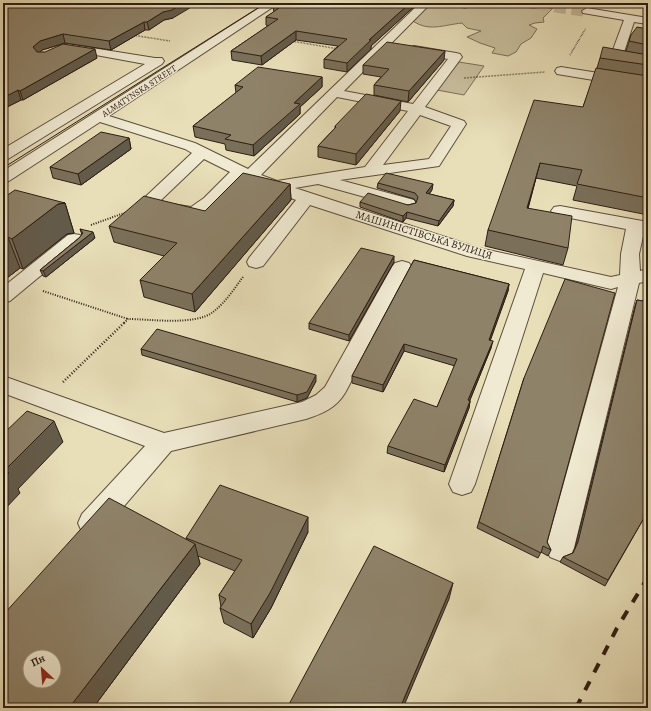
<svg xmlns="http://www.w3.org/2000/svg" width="651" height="711" font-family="Alegreya,serif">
<rect width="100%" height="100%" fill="#e8dfb9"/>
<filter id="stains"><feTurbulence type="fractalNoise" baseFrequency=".005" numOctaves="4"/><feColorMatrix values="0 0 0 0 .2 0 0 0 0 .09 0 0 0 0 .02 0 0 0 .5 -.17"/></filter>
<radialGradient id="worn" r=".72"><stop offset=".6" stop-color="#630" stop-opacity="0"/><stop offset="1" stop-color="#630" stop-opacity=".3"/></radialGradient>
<g fill="#c8be9d" stroke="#7a6e58">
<path d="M 431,3 L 523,3 L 530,8 L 553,8 L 543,18 L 544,22 L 535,23 L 529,25 L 537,29 L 531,38 L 521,44 L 516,52 L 508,56 L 492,53 L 495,48 L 480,43 L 467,37 L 481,31 L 467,28 L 462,23 C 443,25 429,32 413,21 Z"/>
<polygon points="459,62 484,66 464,95 437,90"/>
</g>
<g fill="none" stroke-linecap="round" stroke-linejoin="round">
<polyline stroke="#c3b898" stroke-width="12" stroke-dasharray="12 5.5" stroke-linecap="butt" points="537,4 587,11"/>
<defs>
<g id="minor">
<path d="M 267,3 L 279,3 L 109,116 L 195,143 L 248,169 L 420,3 L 431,3 L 344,91 L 413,104 L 448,59 L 410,52 L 408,50 L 410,48 L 414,46 L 456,53 L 460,54 L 462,57 L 425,107 L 464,121 L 466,124 L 439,166 L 340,180 L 414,200 L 416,204 L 414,208 L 408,209 L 318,184 L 295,188 L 479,248 L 611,277 L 620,275 L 621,254 L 626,229 L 560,216 L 554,215 L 551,211 L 554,207 L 560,206 L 648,222 L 648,232 L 644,232 L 639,254 L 640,271 L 648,269 L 648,281 L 639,283 L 574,548 L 570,557 L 560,561 L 550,557 L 546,548 L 618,287 L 611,289 L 543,273 L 475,484 L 471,492 L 462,495 L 453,492 L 449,484 L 525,269 L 467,256 L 310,205 L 263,266 L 256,268 L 249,266 L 247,262 L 249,258 L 296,200 L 242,178 C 205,221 196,222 141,209 L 139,205 L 141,201 L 192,153 L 185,149 L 100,122 L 9,181 L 3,183 L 3,171 ZM 337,97 L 408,111 L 365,167 L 277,181 L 261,175 ZM 420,115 L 451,126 L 429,159 L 383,165 ZM 204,159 L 230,172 L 204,198 L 191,207 L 159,202 Z"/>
<polygon points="528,3 541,3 542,4 537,7 529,5"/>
<polygon points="587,8 648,18 648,24 634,22 623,55 648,60 648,68 614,61 611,55 624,20 583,13 582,11"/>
<polygon points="67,44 155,58 162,58 164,61 162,64 8,159 3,161 3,149 145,64 63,49 61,47 63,45"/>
<polygon points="561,67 648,81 648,89 557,74 555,71 557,68"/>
<polygon points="74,234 80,235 83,239 80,243 10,301 3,303 3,287 68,235"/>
<path d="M 402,261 L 409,263 L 412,267 L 345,393 C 336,408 322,414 306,419 L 171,451 L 102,532 L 92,535 L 82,532 L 78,523 L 82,514 L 145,446 L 3,393 L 3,376 L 164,433 L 302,402 L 316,395 L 325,387 L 392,267 L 395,263 Z"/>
</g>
</defs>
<use href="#minor" stroke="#5c4e3c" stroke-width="2"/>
<g stroke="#2d1d12" stroke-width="1.5" stroke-dasharray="0.5 1" stroke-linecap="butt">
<polyline points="132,35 170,41"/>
<polyline points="291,41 339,49"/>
<polyline points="570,55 586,28"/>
<polyline points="464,78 545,72"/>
</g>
<g stroke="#2d1d12" stroke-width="2" stroke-dasharray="1 1.5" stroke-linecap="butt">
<polyline points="91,225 127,212"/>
<polyline points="43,291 128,319"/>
<path d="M 124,323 L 128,319 C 150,319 195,326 213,312 C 225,303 234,289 243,277"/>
</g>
<polyline stroke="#2d1d12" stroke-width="2.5" stroke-dasharray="1 2" stroke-linecap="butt" points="63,382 125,322"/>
<use href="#minor" fill="#f0ead2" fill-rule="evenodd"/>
<polyline stroke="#2d1d12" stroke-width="1" points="3,168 266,3"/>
<polyline stroke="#2d1d12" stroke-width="4" stroke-dasharray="10 10" stroke-linecap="butt" points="576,708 617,628 648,577"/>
</g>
<g fill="#7a705a" stroke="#2d1d12">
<polygon points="3,3 173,18 164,20 149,30 145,30 111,50 65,43 42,50 40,52 97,58 23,100 21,100 3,109"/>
<polygon points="280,3 418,3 371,46 371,49 347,72 324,68 324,59 338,46 296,40 262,65 232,60 231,51 268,26 266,25 266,17 274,12 273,7"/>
<polygon points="432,3 470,3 466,8 432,4"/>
<polygon points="648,29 648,215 573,200 577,186 536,178 528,209 568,248 563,265 485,246 488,230 583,107 597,68 600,58 626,51 631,35"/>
<polygon points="444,60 408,102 374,95 374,85 381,77 363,74 363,65"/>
<polygon points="322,77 322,87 300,107 300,114 254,156 226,150 225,144 195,137 193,126 236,93 235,85"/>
<polygon points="400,111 356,165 318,157 318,146 335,128 335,126"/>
<polygon points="129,138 131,149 81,185 53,178 50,167"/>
<polygon points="378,183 432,190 429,194 454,200 453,206 438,226 406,218 403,222 360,207 360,202 408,205 416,203 416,202 414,199 377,188"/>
<polygon points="290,184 291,200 195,312 144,297 140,280 164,256 114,242 109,226 205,211"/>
<polygon points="3,198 65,203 74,233 67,234 23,269 20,268 3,281"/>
<polygon points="80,229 95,238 46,277 43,276 40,270 79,238 82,235"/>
<polygon points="414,260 509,284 508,291 490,340 491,348 470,400 470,401 469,408 444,472 387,453 388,446 437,407 455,366 404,351 383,392 352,383 352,376"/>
<polygon points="394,262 349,341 309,329 309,323"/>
<polygon points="637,300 643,301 648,511 605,586 560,562 563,557 573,553 575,548 635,306"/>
<polygon points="141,349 316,381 307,398 297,402 142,355"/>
<polygon points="524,378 547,542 551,550 548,556 541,552 538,558 477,528"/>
<polygon points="308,532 271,608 253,638 224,623 220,608 221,607 219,595 235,571 198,556 200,564 93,708 3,708 187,540 186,538"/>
</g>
<g fill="#635b4a" stroke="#2d1d12">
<polygon points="184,3 198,3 173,18 164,20 149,30 147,22 163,12"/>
<polygon points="410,3 418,3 371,46 371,49 347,72 347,63 369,40"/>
<polygon points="466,3 470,3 466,8"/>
<polygon points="144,22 145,30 111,50 109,41"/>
<polygon points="296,31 296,40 262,65 261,56"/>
<polygon points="63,34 65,43 42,50 36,56 33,47 40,41"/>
<polygon points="95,49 97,58 23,100 20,91"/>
<polygon points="445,51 444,60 408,102 409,91"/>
<polygon points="322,77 322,87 300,107 300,114 254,156 253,145 294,103"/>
<polygon points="18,90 21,100 3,109 3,98"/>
<polygon points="401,101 400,111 356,165 356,154"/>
<polygon points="129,138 131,149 81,185 78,174"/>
<polygon points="540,163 536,178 523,225 527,208"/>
<polygon points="290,184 291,200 195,312 192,294"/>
<polygon points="433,184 432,190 425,199 426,193"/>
<polygon points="454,200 453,206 438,226 439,221"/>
<polygon points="65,203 74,233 67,234 23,269 12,239 58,204"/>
<polygon points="407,212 406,218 403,222 403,216"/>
<polygon points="93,232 95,238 46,277 43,271"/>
<polygon points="8,237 20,268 3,281 3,241"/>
<polygon points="394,256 394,262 349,341 349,335"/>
<polygon points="509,284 508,291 488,347 489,340"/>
<polygon points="493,341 491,348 467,407 468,400"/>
<polygon points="404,344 404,351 383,392 383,385"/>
<polygon points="316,375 316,381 307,398 297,402 297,395"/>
<polygon points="470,401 469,408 444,472 445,465"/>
<polygon points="54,421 63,442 18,489 20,493 3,511 3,478 5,470"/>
<polygon points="308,517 308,532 271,608 253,638 251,624"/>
<polygon points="195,544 200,564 93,708 69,708"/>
<polygon points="453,583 449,599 403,708 400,708"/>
<polygon points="3,592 5,595 3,598"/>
</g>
<g fill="#8e8269" stroke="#2d1d12" fill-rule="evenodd">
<polygon points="3,3 184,3 172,10 163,12 147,22 144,22 109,41 63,34 40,41 33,47 37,52 45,52 63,44 95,49 20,91 18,90 3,98 3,74 8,72 3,72"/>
<polygon points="280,3 410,3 369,40 371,40 347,63 324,59 347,39 296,31 261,56 231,51 278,19 266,17 279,8 273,7"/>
<polygon points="637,27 648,29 648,45 629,41 631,35"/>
<polygon points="387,42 445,51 409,91 374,85 389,69 363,65"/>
<polygon points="603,47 648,55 648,65 600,58"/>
<polygon points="258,67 322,77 294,103 300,104 253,145 225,139 231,135 193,126 243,87 235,85"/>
<polygon points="596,68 648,76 648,198 577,184 582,170 540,163 527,208 572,216 568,248 488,230 534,100 583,107"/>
<polygon points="366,94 401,101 356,154 318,146 336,127 335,126"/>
<polygon points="101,132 129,138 78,174 50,167"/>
<polygon points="243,173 290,184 192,294 140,280 177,243 109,226 144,196 205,211"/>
<polygon points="386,173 433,184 426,193 454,200 439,221 407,212 403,216 360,202 368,193 408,205 416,203 418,197 415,193 378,183"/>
<polygon points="15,190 65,203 58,204 12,239 8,237 3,241 3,198"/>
<polygon points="80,229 93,232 43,271 40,270 79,238 83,233"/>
<polygon points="361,248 394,256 349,335 309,323"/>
<polygon points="414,260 509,284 489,340 493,341 468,400 470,401 445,465 388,446 414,399 437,407 457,359 404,344 383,385 352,376"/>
<polygon points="565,279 615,293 547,542 551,550 543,546 541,553 479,522 524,378"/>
<polygon points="648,293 648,511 608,580 563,557 573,553 578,542 637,300 643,301"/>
<polygon points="157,329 316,375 307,392 297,395 141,349"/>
<polygon points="27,411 54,421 5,470 9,473 3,478 3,434"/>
<polygon points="220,485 308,517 270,593 251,624 220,608 226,599 219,595 242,560 186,538"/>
<path d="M 109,498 L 195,544 L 69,708 L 3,708 L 3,615 ZM 30,657 L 54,657 L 54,681 L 30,681 Z"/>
<polygon points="374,546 453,583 400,708 287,708"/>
</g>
<g text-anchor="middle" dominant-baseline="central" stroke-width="3" stroke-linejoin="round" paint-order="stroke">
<g font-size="9" fill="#2d1d12" stroke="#f0ead2">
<text transform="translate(139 91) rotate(-33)">ALMATYNSKA STREET</text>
</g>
<g font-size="11" fill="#2d1d12" stroke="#f0ead2">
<text transform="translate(424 235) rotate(17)">МАШИНІСТІВСЬКА ВУЛИЦЯ</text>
</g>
</g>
<rect width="651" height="711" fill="none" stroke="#e8dfb9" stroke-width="16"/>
<rect x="4" y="4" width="643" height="703" fill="none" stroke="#2d1d12" stroke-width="2"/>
<rect x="8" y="8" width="635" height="695" fill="none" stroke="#2d1d12"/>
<g transform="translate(42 669) rotate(334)"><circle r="19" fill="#f0ead2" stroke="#a29885"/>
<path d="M0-3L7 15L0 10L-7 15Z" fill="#8f2418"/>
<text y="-6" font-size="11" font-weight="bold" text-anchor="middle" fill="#2d1d12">Пн</text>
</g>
<rect width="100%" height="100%" filter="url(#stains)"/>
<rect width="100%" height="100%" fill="url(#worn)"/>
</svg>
